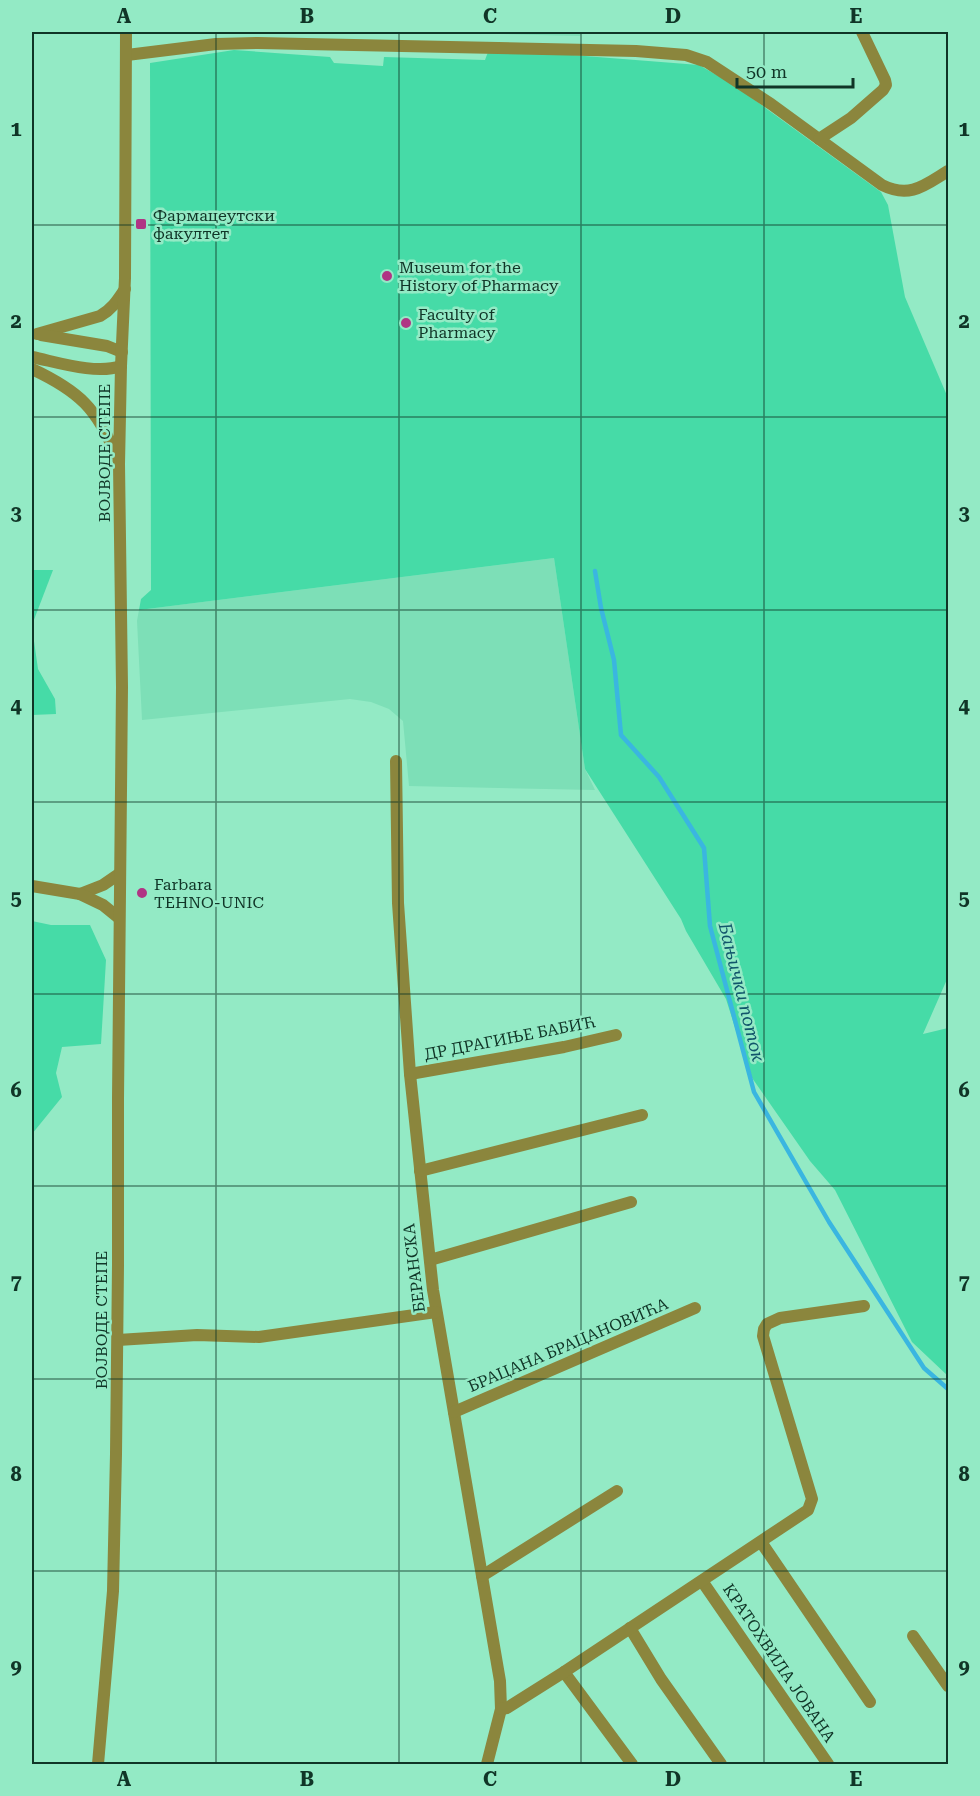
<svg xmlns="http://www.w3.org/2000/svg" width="980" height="1796" font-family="'Roboto Serif',serif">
<rect width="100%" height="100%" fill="#93eac5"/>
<g fill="#7ddfb7">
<polygon points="421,32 583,32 580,36"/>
<polygon points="554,558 585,769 595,790 409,786 403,721 389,709 371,702 350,699 142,720 137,621 139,610"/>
</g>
<g fill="#46dba7">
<polygon points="234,50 330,57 334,63 383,66 384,57 485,60 488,52 572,55 699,65 734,85 881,192 888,205 905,297 948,398 948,977 923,1034 948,1028 948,1376 912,1342 835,1190 810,1161 750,1075 726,999 686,931 681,919 585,769 554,558 139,610 141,599 151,590 150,63"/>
<polygon points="32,570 53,570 32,625"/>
<polygon points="32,627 38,669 55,699 56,714 32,715"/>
<polygon points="32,921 51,925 90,925 106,960 101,1044 62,1047 56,1073 62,1097 32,1134"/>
</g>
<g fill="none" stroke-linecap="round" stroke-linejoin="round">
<polyline stroke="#3ab6e0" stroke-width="4.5" points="595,571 601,608 614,660 621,735 659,777 704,848 710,926 754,1092 829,1222 924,1368 948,1389"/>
<g stroke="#8b863d" stroke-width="12">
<path d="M 127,55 L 216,44 L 258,43 L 636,51 L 686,55 L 707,62 L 771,104 L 882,185 C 910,199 925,185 948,171"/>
<polyline points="819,139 851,118 883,90 886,85 885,80 862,32"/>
<polyline points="396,761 398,903 410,1074 433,1290 500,1681 501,1709 487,1764"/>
<polyline points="32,886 80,894 103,885 119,874"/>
<polyline points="80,894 103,905 119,918"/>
<polyline points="410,1074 564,1047 616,1035"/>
<polyline points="420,1171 642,1115"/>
<polyline points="430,1260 631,1202"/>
<polyline points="118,1340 197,1335 259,1337 436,1312"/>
<polyline points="454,1412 695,1308"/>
<polyline points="761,1542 870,1702"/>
<polyline points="482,1576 617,1491"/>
<polyline points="702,1581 828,1764"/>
<polyline points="630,1628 661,1679 721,1764"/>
<polyline points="913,1636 948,1686"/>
<polyline points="564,1672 632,1764"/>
<polyline points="501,1709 507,1708 564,1672 808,1510 812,1499 763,1336 764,1329 767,1324 780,1318 864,1306"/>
</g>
<g stroke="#8b863d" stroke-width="12">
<path d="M 37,334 L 100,316 C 112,309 117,301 125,289"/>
<polyline points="41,335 107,346 122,352"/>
<path d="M 32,357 C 57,362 96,375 121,366"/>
<path d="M 32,369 C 79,391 98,409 117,458"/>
<polyline points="98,1764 113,1591 116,1454 118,1265 118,1098 122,687 119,464 121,366 125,278 126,32"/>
</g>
</g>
<path fill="none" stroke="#103527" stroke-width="1.5" stroke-opacity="0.55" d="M 216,32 L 216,1764M 399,32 L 399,1764M 581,32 L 581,1764M 764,32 L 764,1764M 32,225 L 948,225M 32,417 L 948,417M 32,610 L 948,610M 32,802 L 948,802M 32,994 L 948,994M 32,1186 L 948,1186M 32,1379 L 948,1379M 32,1571 L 948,1571"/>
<g fill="#b03484" stroke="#93eac5" stroke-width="2">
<rect x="135" y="218" width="12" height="12" rx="3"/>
<circle cx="387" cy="276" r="6"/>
<circle cx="406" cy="323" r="6"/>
<circle cx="142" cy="893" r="6"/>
</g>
<g text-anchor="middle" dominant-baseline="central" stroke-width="5" stroke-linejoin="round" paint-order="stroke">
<g font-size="16" fill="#103527" stroke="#93eac5" text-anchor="start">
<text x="153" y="215">Фармацеутски<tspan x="153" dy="18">факултет</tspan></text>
<text x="399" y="267">Museum for the<tspan x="399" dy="18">History of Pharmacy</tspan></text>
<text x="418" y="314">Faculty of<tspan x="418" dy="18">Pharmacy</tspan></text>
<text x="154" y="884">Farbara<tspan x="154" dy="18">TEHNO-UNIC</tspan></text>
</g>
<g font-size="16" fill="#103527" stroke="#93eac5">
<text transform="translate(104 453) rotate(-90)">ВОЈВОДЕ СТЕПЕ</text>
<text transform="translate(510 1038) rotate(-11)">ДР ДРАГИЊЕ БАБИЋ</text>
<text transform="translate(414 1268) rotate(-97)">БЕРАНСКА</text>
<text transform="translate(101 1320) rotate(-90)">ВОЈВОДЕ СТЕПЕ</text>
<text transform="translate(568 1345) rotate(-23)">БРАЦАНА БРАЦАНОВИЋА</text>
<text transform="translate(779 1663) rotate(56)">КРАТОХВИЛА ЈОВАНА</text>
</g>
<g font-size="18" font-style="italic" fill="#11556b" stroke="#93eac5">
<text transform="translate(742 992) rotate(76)">Бањички поток</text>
</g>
</g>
<rect width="980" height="1796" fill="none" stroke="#93eac5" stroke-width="66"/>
<path d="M737 78v9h116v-9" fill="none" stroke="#103527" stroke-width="3"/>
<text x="746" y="78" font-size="18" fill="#103527" stroke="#93eac5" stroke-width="4.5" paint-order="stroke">50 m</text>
<rect x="33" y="33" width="914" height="1730" fill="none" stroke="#103527" stroke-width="2"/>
<g font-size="20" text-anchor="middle" font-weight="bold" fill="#103527">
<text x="124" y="23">A</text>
<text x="307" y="23">B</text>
<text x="490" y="23">C</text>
<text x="673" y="23">D</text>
<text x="856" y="23">E</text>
<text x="16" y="136">1</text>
<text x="964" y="136">1</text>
<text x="16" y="328">2</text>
<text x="964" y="328">2</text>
<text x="16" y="520">3</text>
<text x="964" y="520">3</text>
<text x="16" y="713">4</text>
<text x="964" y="713">4</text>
<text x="16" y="905">5</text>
<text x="964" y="905">5</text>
<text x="16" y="1097">6</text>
<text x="964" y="1097">6</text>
<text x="16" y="1289">7</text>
<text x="964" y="1289">7</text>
<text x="16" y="1481">8</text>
<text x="964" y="1481">8</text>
<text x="16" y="1674">9</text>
<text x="964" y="1674">9</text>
<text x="124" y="1786">A</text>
<text x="307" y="1786">B</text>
<text x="490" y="1786">C</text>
<text x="673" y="1786">D</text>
<text x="856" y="1786">E</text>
</g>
</svg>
